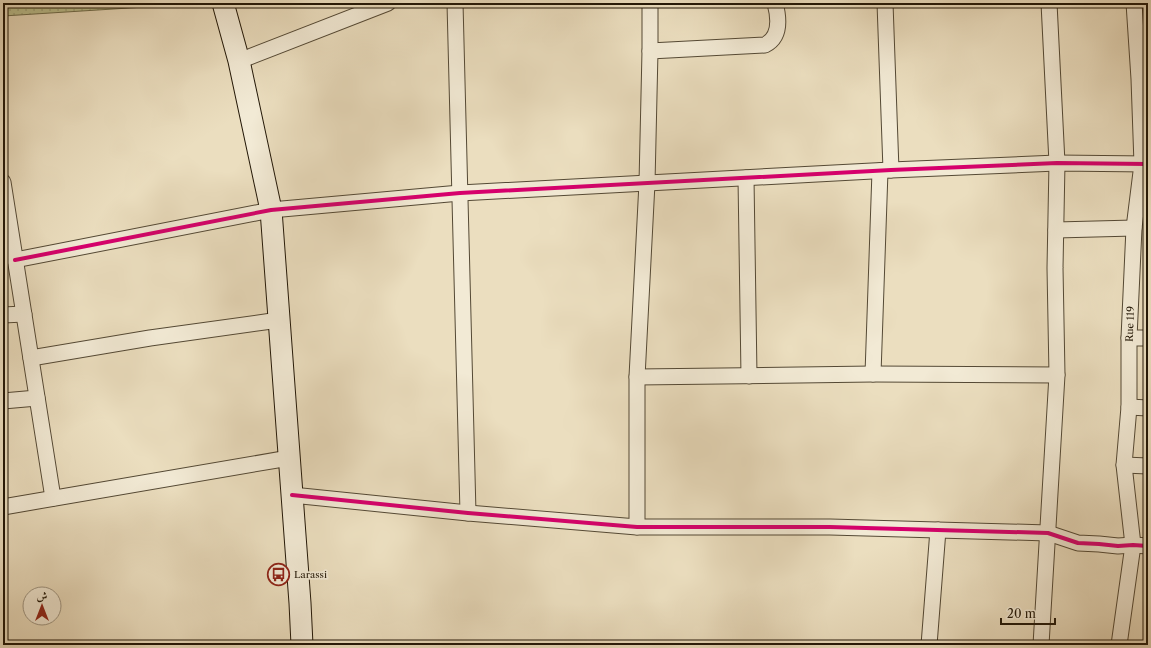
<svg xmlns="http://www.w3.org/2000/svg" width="1151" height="648" font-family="'Libre Caslon Text',Amiri,serif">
<defs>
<pattern id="grass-dots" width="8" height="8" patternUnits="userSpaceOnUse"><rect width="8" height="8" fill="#bbc08f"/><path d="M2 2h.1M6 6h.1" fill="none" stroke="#a0a47a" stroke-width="1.8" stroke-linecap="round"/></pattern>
<pattern id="building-back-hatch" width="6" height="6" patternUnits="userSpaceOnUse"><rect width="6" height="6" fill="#d18674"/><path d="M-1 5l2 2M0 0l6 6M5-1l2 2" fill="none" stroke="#a96d5d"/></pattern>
</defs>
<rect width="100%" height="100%" fill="#ebdebf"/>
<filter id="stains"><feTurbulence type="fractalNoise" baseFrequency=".005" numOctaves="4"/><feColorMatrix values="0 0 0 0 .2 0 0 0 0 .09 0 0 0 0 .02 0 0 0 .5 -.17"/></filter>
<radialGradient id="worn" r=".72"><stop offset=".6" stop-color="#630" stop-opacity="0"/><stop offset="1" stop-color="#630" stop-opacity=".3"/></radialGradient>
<polygon fill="url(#grass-dots)" stroke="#6e6c4b" points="3,3 192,3 192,4 3,16"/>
<polygon fill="#0003" points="1148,5 1148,73 1137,74"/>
<g fill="url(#building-back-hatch)" stroke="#221707">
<polygon points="1137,4 1148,4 1148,36 1143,36"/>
<polygon points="1143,36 1148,36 1148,66 1144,67"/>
</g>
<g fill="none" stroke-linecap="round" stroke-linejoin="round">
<defs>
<g id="street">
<polyline points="455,3 468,513"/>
<polyline points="885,3 891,170"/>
<path d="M 650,51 L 765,45 C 781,37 779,18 775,3"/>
<polyline points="239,61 388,3"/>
<polyline points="746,178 749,376"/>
<polyline points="3,182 53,498"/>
<polyline points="1056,230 1134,228"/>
<polyline points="15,260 271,210 460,193 891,170 1057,163 1148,164"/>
<polyline points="3,315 24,314"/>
<polyline points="1129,338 1148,338"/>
<polyline points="31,358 150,338 279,320"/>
<polyline points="873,374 880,171"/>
<polyline points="637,377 873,374 1057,375"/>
<polyline points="3,401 37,398"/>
<polyline points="1129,407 1148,408"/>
<polyline points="1124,465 1148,466"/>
<polyline points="292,495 468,513 637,527 830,527 1048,533 1078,543 1099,544 1118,546 1133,545 1148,546"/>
<polyline points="3,507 289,458"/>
<polyline points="637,527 637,377 647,183 650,51 650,3"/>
<polyline points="929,645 938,530"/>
<polyline points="1041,645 1057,375 1055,268 1057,163 1049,3"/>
<polyline points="1119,645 1133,545 1124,465 1129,407 1129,338 1134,228 1142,164 1139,79 1134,3"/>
</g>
<polyline id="secondary" points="223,3 239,61 271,210 300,603 302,645"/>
</defs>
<use href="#street" stroke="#544935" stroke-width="17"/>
<use href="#secondary" stroke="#221707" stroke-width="23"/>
<use href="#street" stroke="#f2ead5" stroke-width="15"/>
<use href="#secondary" stroke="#f2ead5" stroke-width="21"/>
<defs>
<g id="cycleway">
<polyline points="15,260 271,210 460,193 891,170 1057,163 1148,164"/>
<polyline points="292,495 468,513 637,527 830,527 1048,533 1078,543 1099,544 1118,546 1133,545 1148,546"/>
</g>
</defs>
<use href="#cycleway" stroke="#f2ead5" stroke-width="6"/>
<use href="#cycleway" stroke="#d6006c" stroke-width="4"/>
</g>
<defs>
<symbol id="bus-ring" viewBox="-11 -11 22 22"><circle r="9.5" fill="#f2ead5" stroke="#8f2418" stroke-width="1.5"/><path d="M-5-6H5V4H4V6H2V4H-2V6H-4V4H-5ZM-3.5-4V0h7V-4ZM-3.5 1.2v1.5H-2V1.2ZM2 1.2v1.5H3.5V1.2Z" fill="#8f2418"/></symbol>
</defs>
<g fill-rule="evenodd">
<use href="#bus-ring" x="266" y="562" width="25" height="25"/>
</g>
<g text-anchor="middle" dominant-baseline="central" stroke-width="3.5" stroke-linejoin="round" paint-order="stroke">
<g font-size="10" fill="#221707" stroke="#f2ead5">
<text transform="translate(1130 324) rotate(-88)">Rue 119</text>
</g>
<g font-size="10" fill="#221707" stroke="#f2ead5" text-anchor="start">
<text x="294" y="574">Larassi</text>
</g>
</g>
<rect width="1151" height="648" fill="none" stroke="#ebdebf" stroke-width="16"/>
<rect x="4" y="4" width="1143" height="640" fill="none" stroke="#221707" stroke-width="2"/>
<rect x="8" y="8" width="1135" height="632" fill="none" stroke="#221707"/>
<g transform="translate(42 606)"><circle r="19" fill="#f2ead5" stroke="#9f9683"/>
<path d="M0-3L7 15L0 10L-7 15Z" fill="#8f2418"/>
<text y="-6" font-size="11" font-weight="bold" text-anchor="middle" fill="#221707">ش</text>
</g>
<path d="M1001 618v6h54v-6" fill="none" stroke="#221707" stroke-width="2"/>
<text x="1007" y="618" font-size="12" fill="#221707" stroke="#f2ead5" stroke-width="3" paint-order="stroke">20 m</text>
<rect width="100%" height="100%" filter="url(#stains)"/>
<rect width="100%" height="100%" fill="url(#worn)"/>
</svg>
